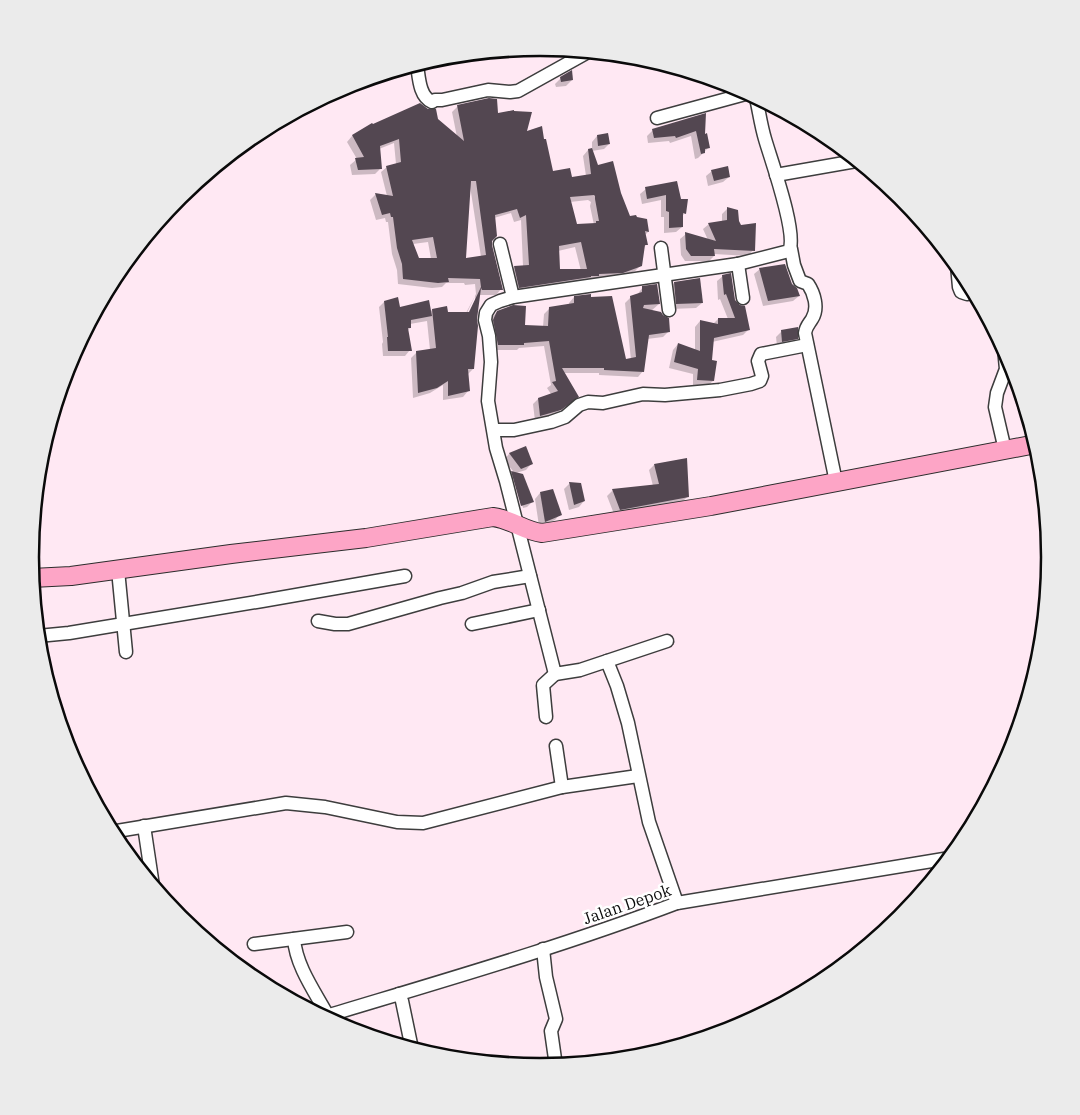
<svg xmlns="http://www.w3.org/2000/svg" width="1080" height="1115" font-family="'IBM Plex Serif',serif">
<rect width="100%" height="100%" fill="#ffe8f3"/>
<g fill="#0003" fill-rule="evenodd">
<polygon points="561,78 572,80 566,86 556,87 555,84"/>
<path d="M 458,106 L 497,114 L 525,133 L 552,173 L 571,179 L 586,176 L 583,156 L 588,150 L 592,149 L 592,142 L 597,136 L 609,144 L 604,149 L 592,151 L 597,167 L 620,193 L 629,217 L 646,220 L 648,232 L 645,235 L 647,244 L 643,248 L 641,265 L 635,271 L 616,278 L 514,293 L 509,273 L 514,267 L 523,266 L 521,220 L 514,222 L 511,213 L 494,218 L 491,246 L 501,289 L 496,295 L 479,295 L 476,319 L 473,369 L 467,375 L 468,391 L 463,397 L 443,400 L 443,385 L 430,393 L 413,398 L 411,358 L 417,352 L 430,350 L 427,321 L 410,324 L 410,328 L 407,331 L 410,350 L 405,356 L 383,356 L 382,344 L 383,342 L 379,307 L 384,302 L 399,309 L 430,312 L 432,310 L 447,313 L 466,313 L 476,294 L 475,284 L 465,285 L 464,283 L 446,283 L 442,287 L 432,288 L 398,284 L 397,270 L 392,254 L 388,222 L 386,222 L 385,218 L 376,220 L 370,200 L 376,194 L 387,196 L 381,172 L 387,167 L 396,164 L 394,143 L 379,149 L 380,169 L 375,174 L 352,175 L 350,165 L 357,159 L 347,142 L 352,136 L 371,125 L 437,119 L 457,137 L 452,112 ZM 470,186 L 481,257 L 465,260 ZM 588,200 L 591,202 L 590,206 L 594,225 L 576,225 L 570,202 ZM 428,242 L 431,259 L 418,259 L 413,244 ZM 575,247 L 581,271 L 559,271 L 558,251 ZM 475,296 L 475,301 L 467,318 L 465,317 Z"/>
<polygon points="704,115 704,135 708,148 698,158 695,159 691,136 670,143 669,141 648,143 647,136 653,130"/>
<polygon points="712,171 729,177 723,182 708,186 706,176"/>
<polygon points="676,182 685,213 682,216 682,227 676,232 664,233 664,217 661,217 661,200 642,204 640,194 646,189"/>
<polygon points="727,209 738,222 753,250 748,256 714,254 714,256 709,261 685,261 681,255 680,239 686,234 708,240 703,229 709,224 722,222 722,214"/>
<polygon points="760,269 791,285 799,296 793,301 763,306 754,274"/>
<polygon points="723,276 734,300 739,307 749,329 743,335 712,342 711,362 713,381 707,386 693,385 693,374 669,368 673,350 678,344 695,351 695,327 700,321 713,324 718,319 728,319 720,299 718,300 717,281"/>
<polygon points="674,283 702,303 696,308 671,309 669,288"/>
<polygon points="643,287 659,304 651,311 669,331 663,337 647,339 643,371 638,377 599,375 599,373 564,373 571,402 554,415 535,421 533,404 538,399 551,394 547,388 551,385 544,346 519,348 517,350 493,350 491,318 497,312 524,326 543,327 544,314 550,308 569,305 569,303 574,297 625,361 631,360 625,303 631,297 637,295"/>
<polygon points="782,331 797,338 791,344 777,346 776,337"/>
<polygon points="525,448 531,464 526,470 516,473 533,501 527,507 523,508 515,478 512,478 520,509 515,510 506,477 513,471 504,460 509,454"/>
<polygon points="654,465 688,496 682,502 614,514 607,496 613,490 653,486 649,470"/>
<polygon points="569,484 584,501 579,507 569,510 564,489"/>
<polygon points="540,493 560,514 555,520 539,526 535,499"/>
</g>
<g fill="#534751" fill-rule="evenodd">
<polygon points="572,70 573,80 561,82 560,77"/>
<path d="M 489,98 L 497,99 L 498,113 L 514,110 L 514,111 L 532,112 L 527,131 L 542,126 L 544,139 L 546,139 L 553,171 L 570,168 L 572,177 L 591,174 L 588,149 L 592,148 L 598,165 L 613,161 L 621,193 L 630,216 L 636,215 L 637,217 L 647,219 L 649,232 L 645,231 L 648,245 L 645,245 L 642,266 L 623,273 L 599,274 L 599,276 L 591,276 L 591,277 L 519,288 L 514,266 L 529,265 L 526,215 L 520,218 L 517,209 L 495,215 L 497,236 L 492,241 L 492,245 L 503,290 L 482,290 L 481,288 L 477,319 L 478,326 L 474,369 L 468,369 L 470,391 L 448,396 L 448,381 L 437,388 L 418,393 L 416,351 L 436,348 L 432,309 L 447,306 L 448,312 L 469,312 L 481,287 L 480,279 L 448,278 L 449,282 L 438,283 L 403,279 L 402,264 L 397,248 L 393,217 L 391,217 L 390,213 L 382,215 L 375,193 L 393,196 L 386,166 L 401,162 L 399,139 L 380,146 L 382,169 L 358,170 L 355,158 L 364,157 L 352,135 L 372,123 L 373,124 L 420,103 L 428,109 L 436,109 L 438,119 L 464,141 L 457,105 ZM 471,181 L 476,181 L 486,255 L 466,258 ZM 594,195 L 595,196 L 595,199 L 599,221 L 596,221 L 596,223 L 577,224 L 570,197 ZM 433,237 L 437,258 L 419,258 L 412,240 ZM 581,242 L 587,269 L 560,269 L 559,246 Z"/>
<polygon points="706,113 705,134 707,133 710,148 705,149 705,153 701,154 696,131 676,138 675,136 654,138 652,129"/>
<polygon points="608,133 610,144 598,146 597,135"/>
<polygon points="728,166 730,177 714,181 711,170"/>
<polygon points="677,181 681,199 688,199 686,214 683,213 683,227 669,228 669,212 666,211 666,195 647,199 645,187"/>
<polygon points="727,207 738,210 739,221 741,225 756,223 755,251 714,249 715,256 691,256 686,249 685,232 716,241 708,223 727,220"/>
<polygon points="785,264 792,284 797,288 800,296 768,301 759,268"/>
<polygon points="731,273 735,300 740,305 745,306 750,330 714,338 712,360 717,361 714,381 697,380 698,369 674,362 678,343 700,351 700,320 718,324 718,318 735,318 726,294 724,295 722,275"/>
<polygon points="700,278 703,303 676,304 674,282"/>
<polygon points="657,284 660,304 644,305 643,308 661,312 663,315 669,318 670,332 649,335 644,372 604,370 604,368 562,368 579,397 561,410 540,416 538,398 558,391 552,382 556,381 549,341 524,343 524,345 498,345 493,320 497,311 513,305 526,306 525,325 548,326 549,307 574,303 574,296 591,294 591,297 612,296 626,359 636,357 630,296 642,292 642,286"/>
<polygon points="398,297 400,307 429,300 432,316 411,320 411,328 408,328 412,351 388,351 387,337 388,337 384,301"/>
<polygon points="798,327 798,339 782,342 781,330"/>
<polygon points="526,446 533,464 521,469 509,453"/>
<polygon points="687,458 689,497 620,510 612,489 659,484 654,464"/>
<polygon points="511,471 523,474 534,502 521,506"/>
<polygon points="569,482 581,483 585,501 574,505"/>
<polygon points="553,489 562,515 545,522 540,492"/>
</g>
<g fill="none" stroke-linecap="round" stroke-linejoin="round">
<defs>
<g id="street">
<path d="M 417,65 C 419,77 419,96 432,102 L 435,100 L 442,100 L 488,90 L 510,92 L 518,91 L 588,52"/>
<polyline points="657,118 749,93"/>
<polyline points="776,175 856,161"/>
<polyline points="500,244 513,297"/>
<polyline points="661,248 669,310"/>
<path d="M 791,249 L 794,265 L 800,281 L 808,284 C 814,293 819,308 812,319 C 809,324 806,326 805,333 L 836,482"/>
<polyline points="738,264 743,298"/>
<polyline points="957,265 959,287 961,292 967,294 974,292"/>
<polyline points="1004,348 1006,369 997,393 995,407 1005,450"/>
<polyline points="494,430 514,430 551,422 565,417 579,405 588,402 603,403 643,394 665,395 720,390 751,384 760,381 762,376 758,361 761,354 807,345"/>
<polyline points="118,570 126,652"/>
<polyline points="318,621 335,624 348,624 440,598 462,593 493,582 530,576"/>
<polyline points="472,624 539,610"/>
<polyline points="38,636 69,633 262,601 405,576"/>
<polyline points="607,661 667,641"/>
<polyline points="546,717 543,685 555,674"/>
<polyline points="556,746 562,787"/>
<polyline points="144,826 153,886"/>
<polyline points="111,832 286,803 325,807 397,822 423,823 562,787 638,776"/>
<path d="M 677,903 L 649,822 L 628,723 L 617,686 L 607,661 L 580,670 L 555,674 L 506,481 L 496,448 L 488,401 L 491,362 L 489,336 L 485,320 L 486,313 L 491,305 L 500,301 L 513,297 L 738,264 L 789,251 C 798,234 771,160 765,139 C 761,126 759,111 756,98"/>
<path d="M 294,939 C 296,966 315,992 328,1016"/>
<polyline points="254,944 347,932"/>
<polyline points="543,949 546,977 556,1019 551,1031 556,1066"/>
<polyline points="399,994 402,1001 412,1049"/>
<path d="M 323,1017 C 442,981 561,947 677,903 L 950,858"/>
</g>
<path id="secondary" d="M 32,578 L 71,576 L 231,554 L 366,538 L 493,517 C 511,519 524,531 542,533 L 711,506 L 1036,444"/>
</defs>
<use href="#street" stroke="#3d3d3d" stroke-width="15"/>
<use href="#secondary" stroke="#2c2c2c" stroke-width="20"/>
<use href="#street" stroke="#fff" stroke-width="12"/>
<use href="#secondary" stroke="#fda5c6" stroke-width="18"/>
</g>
<g text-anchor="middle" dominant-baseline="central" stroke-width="5" stroke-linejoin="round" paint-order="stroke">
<g font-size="16" fill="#0a0a0a" stroke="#fff">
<text transform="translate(627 904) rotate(-19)">Jalan Depok</text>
</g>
</g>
<path d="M0 0H1080V1115H0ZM39 557a501 501 0 1 1 1002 0a501 501 0 1 1-1002 0Z" fill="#ebebeb" fill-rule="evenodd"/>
<path fill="none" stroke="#0a0a0a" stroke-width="2.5" d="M39 557a501 501 0 1 1 1002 0a501 501 0 1 1-1002 0Z"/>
</svg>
